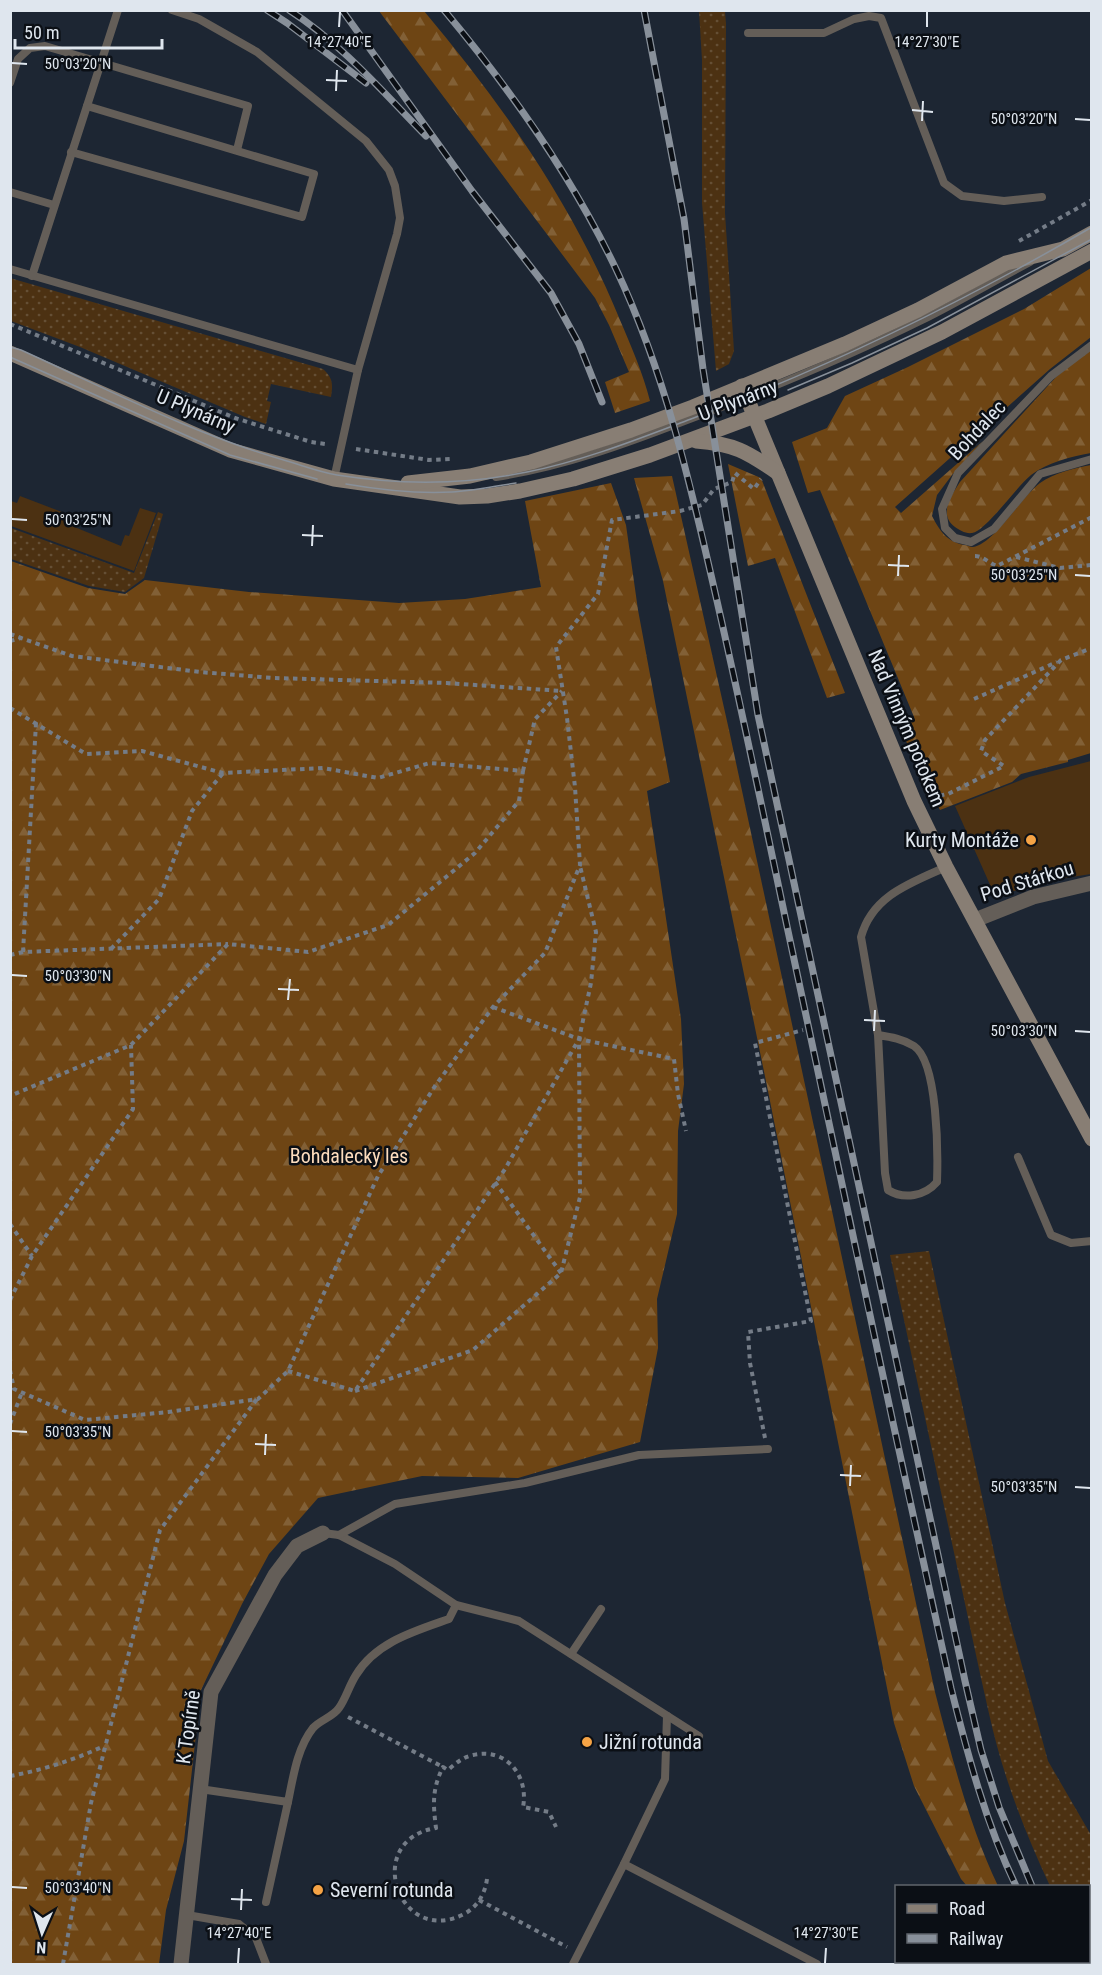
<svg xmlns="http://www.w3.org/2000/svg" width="1102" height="1975" font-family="'Roboto Condensed',sans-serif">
<defs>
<pattern id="grass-dots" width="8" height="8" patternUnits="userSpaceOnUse" patternTransform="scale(1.5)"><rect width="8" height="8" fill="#4c3112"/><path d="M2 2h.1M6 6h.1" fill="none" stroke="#654f35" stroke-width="1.8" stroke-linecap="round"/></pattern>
<pattern id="forest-firs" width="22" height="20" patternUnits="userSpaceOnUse" patternTransform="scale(1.5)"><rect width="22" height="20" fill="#6e4514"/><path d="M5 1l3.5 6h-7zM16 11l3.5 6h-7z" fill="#826036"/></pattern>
</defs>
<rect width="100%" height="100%" fill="#1d2633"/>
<g fill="url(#grass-dots)">
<polygon points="699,11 725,11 726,24 725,213 734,351 729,364 716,371 702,203 702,60"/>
<path d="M 10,278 L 323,369 C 333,378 333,384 331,397 L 271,384 L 267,401 L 271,402 L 266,424 L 245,417 L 80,347 L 11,321 Z"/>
<polygon points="158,512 163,514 144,578 125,592 89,586 11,559 11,528 134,573"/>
<path d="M 929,1251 L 1005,1603 L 1048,1761 L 1091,1835 L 1091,1964 L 1088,1959 L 1088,1886 L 1050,1886 C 1029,1841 1010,1794 997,1746 C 991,1724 986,1700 981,1678 L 890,1255 Z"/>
</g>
<g fill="url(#forest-firs)">
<path d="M 379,11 L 424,11 C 503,105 573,205 620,320 C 631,346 643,373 650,401 L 615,413 L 605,382 L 629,372 L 609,325 L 595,298 Z"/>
<path d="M 1091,268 L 1091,337 L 1050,369 L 895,507 L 901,513 L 983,441 L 952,475 L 937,495 L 932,516 C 940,531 946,541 964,545 C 967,545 970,547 973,547 C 994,544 1021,497 1040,483 C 1054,473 1074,468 1091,465 L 1091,753 L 1068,760 L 1068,762 L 1021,774 L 1012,782 L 940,810 L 909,749 L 900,724 L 914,717 L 820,490 L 808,493 L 792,442 L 827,428 L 845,396 L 908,367 L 1024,309 Z"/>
<path d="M 1091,349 L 1091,453 C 1070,457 1048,462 1031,475 C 1016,487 986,531 972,533 C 966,534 959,530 955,527 C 938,514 951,496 960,482 L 1056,377 Z"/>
<polygon points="728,464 761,478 845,693 827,698 775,558 748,566"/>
<path d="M 672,476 L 729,730 L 935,1692 C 952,1758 969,1825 998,1886 L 967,1886 L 961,1879 L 914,1786 L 894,1723 L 767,1086 L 663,581 L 634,478 Z"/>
<polygon points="611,483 626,525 638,610 670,782 647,791 681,1019 684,1084 678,1131 677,1214 657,1299 658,1348 640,1442 518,1478 422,1476 318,1498 269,1554 242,1604 201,1690 184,1841 166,1910 159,1964 11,1964 11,561 88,588 125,594 145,580 249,592 399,603 465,599 541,587 525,501"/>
</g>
<g fill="#4c3112">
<polygon points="20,496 75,517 72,526 121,546 125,535 129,536 140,508 156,513 134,571 11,526 11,501 17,503"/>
<polygon points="1091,761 1091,874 1059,879 995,896 955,806 1029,777"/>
</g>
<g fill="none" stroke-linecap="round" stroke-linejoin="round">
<g stroke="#747c87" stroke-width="4" stroke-dasharray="4.5 4.5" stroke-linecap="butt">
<polyline points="1019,241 1092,200"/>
<polyline points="10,324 235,418 311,442 325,444"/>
<polyline points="356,449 429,460 450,459"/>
<path d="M 975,556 C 983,556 990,564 997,566 L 1092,517"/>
<polyline points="1016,557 1060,568 1092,565"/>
<polyline points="10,634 72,656 200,672 273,678 446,683 562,691"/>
<polyline points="10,641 21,638"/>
<polyline points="974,699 1057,662"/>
<polyline points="10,708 86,754 142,751 223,773 323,768 378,778 430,763 523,771 519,801 475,853 388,925 308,952 228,944 131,1045 10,1096"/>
<polyline points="523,771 535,719 562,691"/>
<polyline points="931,797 948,794 1004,766 981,751 985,740 1061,660 1092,648"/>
<polyline points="111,949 159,899 192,811 223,773"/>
<polyline points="23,952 36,723"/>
<polyline points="10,955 23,952 228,944"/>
<polyline points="493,1007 579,1039 674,1059 678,1094 686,1131"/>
<polyline points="495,1182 561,1273"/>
<polyline points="10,1224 32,1256"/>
<polyline points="10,1300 32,1256 133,1109 131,1045"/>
<polyline points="10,1370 14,1389 85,1420 168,1412 258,1399 288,1371 378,1176 435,1086 493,1007 545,953 580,865 575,787 567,718 556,647 598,594 612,520 680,511 702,505 714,489 732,482 735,473 754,489 761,479"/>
<polyline points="288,1371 355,1391 505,1169 579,1039 591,983 596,932 580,866"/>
<polyline points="355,1391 473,1350 561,1273 580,1197 579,1040"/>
<polyline points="10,1424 22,1392"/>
<polyline points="765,1438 750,1363 748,1332 811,1321 755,1043 803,1030"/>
<polyline points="348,1717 443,1767"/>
<path d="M 10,1776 C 43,1770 74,1760 104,1746"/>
<path d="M 487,1879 C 485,1894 477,1908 462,1915 C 398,1946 362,1840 436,1828 C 433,1804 432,1789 443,1767 L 448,1770 C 456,1763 463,1757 473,1755 C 506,1747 529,1776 523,1807 L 549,1812 L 556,1827"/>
<polyline points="479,1900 567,1947"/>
<polyline points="63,1964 91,1803 160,1530 257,1399"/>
</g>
<g stroke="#645e58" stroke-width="8">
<polyline points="172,10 199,19 257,52 366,141 389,170 395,186 400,218 397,234 358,370 334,479"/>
<polyline points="748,33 824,33 854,19 869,16 881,18 944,183 962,196 1004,201 1042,197"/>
<polyline points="10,83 18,59 30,48 45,46 248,106 237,150"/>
<polyline points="71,152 302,217 314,174 87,106"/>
<polyline points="10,192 54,205"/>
<polyline points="10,269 358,370"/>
<polyline points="32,276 118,10"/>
<polyline points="1092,345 1051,376 958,473 942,509 945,528 955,538 971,542 994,529 1040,474 1092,459"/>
<path d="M 496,477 C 562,467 625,444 687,420 C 767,390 845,358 922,320 C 958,302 994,281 1030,262"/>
<path d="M 878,1035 C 891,1037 903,1039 914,1046 C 938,1062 938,1153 937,1182 C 925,1196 904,1200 888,1190 L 885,1173 L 878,1035 L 861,937 C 872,896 910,883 946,867"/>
<polyline points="1018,1157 1051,1235 1071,1243 1092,1241"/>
<polyline points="323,1533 339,1535 395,1564 456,1605 519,1621 699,1736"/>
<polyline points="339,1535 395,1504 525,1483 639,1455 768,1449"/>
<polyline points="571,1654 601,1609"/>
<path d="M 200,1789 L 288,1802 C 293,1778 297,1748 313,1728 C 320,1720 333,1717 339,1708 C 346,1698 349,1686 356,1675 C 376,1642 415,1631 449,1619 L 456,1605"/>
<polyline points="624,1864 665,1779 667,1716"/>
<polyline points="266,1902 288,1802"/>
<polyline points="187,1915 239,1924 256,1938 266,1964"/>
<polyline points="573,1964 624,1864 817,1964"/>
</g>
<g stroke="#645e58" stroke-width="15">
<polyline points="975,920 1033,897 1092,883"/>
<polyline points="181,1964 211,1692 275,1575 297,1546 323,1533"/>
</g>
<g stroke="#887e74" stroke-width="15">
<polyline points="10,353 230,450 334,479 460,497 487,496 520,491 573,479 650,455 768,411 828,386 942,332 1092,251"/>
<polyline points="742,386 914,801 946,867 1092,1139"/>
<path d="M 696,441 C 734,444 746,451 778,473"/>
<polyline points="408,483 470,476 531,462 631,430 693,407 845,344 918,310 1006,263 1063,249 1092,233"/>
</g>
<g stroke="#88909a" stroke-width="1.5">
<path d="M 10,347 L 21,350 C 109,390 195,435 287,461 C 304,466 320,472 337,475 C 400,485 464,485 527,472 C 583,461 638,439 691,419 C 831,366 962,303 1092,227"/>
<polyline points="10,357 230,455 317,479"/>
<polyline points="788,390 852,363 927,328 1092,239"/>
<path d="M 346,484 C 381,490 416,494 452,492 C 473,491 495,486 516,483"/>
</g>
<defs>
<g id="rail">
<polyline points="267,10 287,23 366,83"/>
<path d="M 289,10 C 342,44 383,92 426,136"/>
<polyline points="342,10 472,191 551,293 579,344 602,402"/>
<path d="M 444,10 C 511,90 571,175 616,269 C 666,375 691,487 717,601 C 742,711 765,821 788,931 C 842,1184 895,1436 951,1688 C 968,1756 986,1824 1016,1886"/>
<polyline points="644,10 684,219 703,369 758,715 965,1681 981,1750 999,1807 1032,1886"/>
<polyline points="1054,1962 1056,1964"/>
<polyline points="1071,1962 1073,1964"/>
</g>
</defs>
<use href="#rail" stroke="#88909a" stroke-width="7"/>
<use href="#rail" stroke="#0b0f15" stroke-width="4.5" stroke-dasharray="14" stroke-linecap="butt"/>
</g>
<path fill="none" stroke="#dfe6ee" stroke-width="2" d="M 339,27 L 340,12M 927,27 L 927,12M 12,63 L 27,64M 326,80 L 347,81M 336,91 L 337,70M 912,110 L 933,112M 1075,119 L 1090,120M 922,121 L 923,101M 12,519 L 27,520M 302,535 L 323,536M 312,546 L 313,525M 888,565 L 909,566M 1075,575 L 1090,576M 898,576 L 899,555M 12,975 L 27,976M 278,989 L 299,990M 288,1000 L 290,979M 864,1020 L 885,1021M 874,1031 L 875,1010M 1075,1031 L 1090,1032M 12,1431 L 27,1432M 255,1444 L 276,1445M 265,1455 L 266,1434M 840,1475 L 861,1476M 850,1486 L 851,1465M 1075,1487 L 1090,1488M 12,1887 L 27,1888M 231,1899 L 252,1900M 241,1910 L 242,1889M 238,1963 L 239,1948M 825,1963 L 826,1948"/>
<g fill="#f5a345" stroke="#0b0f15" stroke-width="2">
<circle cx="1031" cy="840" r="6"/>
<circle cx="587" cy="1742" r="6"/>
<circle cx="318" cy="1890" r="6"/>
</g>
<g text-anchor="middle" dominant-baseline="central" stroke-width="5" stroke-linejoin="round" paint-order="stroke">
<g font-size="20" fill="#dfe6ee" stroke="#0b0f15">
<text transform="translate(738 400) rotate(-21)">U Plynárny</text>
<text transform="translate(196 411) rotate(23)">U Plynárny</text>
<text transform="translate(977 430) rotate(-47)">Bohdalec</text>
<text transform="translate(907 728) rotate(67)">Nad Vinným potokem</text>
<text transform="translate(1027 881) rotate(-17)">Pod Stárkou</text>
<text transform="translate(188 1727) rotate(-82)">K Topírně</text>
</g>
<g font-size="20" fill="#dfe6ee" stroke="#0b0f15" text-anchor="start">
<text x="1019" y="840" text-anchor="end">Kurty Montáže</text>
<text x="599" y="1742">Jižní rotunda</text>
<text x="330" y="1890">Severní rotunda</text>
</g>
<g font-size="20" fill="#fcdcbd" stroke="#0b0f15">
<text x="349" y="1156">Bohdalecký les</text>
</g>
</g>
<g font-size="15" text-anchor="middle" fill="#dfe6ee" stroke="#0b0f15" stroke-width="5" stroke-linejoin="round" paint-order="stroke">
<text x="339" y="47">14°27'40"E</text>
<text x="927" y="47">14°27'30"E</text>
<text x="78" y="69">50°03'20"N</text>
<text x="1024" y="124">50°03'20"N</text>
<text x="78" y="525">50°03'25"N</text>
<text x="1024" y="580">50°03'25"N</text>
<text x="78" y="981">50°03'30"N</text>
<text x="1024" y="1036">50°03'30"N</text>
<text x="78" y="1437">50°03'35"N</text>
<text x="1024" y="1492">50°03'35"N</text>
<text x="78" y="1893">50°03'40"N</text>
<text x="239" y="1938">14°27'40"E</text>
<text x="826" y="1938">14°27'30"E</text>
</g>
<rect width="1102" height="1975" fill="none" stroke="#dfe6ee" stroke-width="24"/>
<rect x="895" y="1885" width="195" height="78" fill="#0b0f15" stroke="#60656c" stroke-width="1.5"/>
<rect x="907" y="1904" width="30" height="9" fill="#887e74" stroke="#60656c" stroke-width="1.5"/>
<text x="949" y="1915" font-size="18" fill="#dfe6ee">Road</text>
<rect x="907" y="1934" width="30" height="9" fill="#88909a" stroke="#60656c" stroke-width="1.5"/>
<text x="949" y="1945" font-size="18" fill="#dfe6ee">Railway</text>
<g transform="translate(42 1933) rotate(183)" stroke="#0b0f15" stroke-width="4.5" paint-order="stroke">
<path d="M0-4.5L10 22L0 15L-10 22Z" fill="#dfe6ee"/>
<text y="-9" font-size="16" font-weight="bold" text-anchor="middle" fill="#dfe6ee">N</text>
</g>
<path d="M15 39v9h147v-9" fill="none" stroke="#dfe6ee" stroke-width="3"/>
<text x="24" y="39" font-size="18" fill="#dfe6ee" stroke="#0b0f15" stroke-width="4.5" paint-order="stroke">50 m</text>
</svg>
